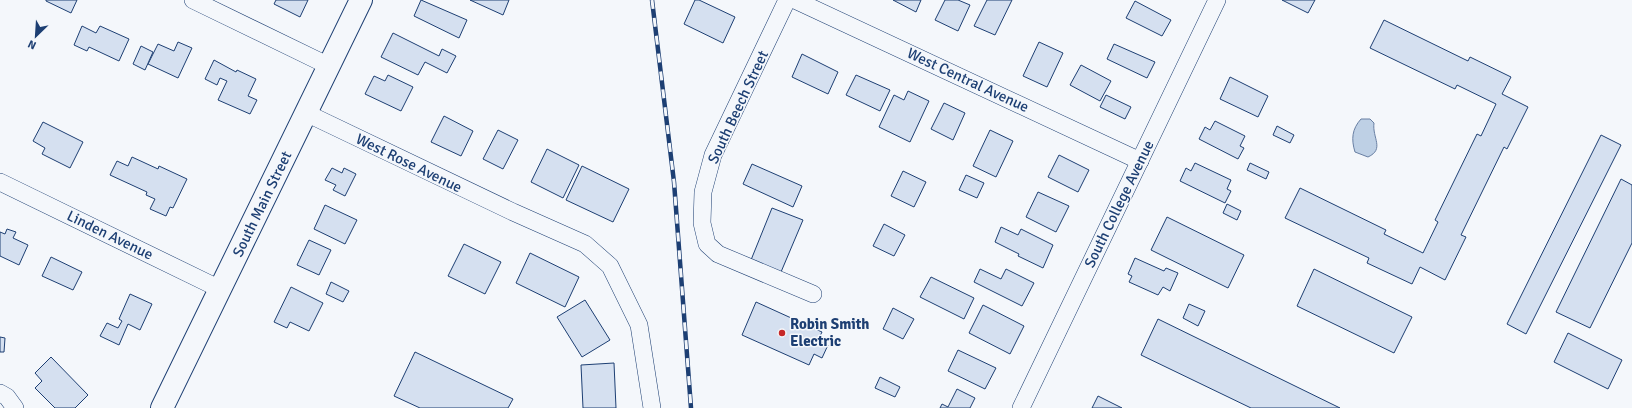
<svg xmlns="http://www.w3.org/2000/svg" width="1632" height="408" font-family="Signika,sans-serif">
<rect width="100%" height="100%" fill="#f4f7fb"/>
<path fill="#bed0e5" stroke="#687fa3" d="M 1361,119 L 1370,119 L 1374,123 C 1372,138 1385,149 1368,157 L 1355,152 C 1351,139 1352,129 1361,119 Z"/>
<g fill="#d5e0f0" stroke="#1d3f73">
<polygon points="46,0 77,0 71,13 46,1"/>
<polygon points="276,0 308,0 300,17 274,4"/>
<polygon points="421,0 467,20 459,38 414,16"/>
<polygon points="470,0 509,0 503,15"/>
<polygon points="695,0 699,0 735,17 723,43 684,24"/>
<polygon points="893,0 921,0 916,12"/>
<polygon points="945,0 958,0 970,5 958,31 935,20"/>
<polygon points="987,0 1012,0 995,35 974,26"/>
<polygon points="1282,0 1315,0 1308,13"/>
<polygon points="1135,1 1171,20 1162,36 1126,18"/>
<polygon points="1384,20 1468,61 1470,57 1511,77 1502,94 1528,107 1507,149 1504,147 1461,235 1466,237 1445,280 1420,267 1412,284 1367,263 1369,258 1285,218 1300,188 1386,230 1384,234 1423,253 1438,222 1435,220 1477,134 1481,136 1496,104 1457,85 1455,89 1370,48"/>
<polygon points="82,26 96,33 100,26 129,39 119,61 89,47 87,51 74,45"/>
<polygon points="393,33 439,56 442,49 456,56 447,73 425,62 418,75 381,57"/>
<polygon points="178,42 192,48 178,78 148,64 158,44 174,51"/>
<polygon points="1039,42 1063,53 1047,87 1023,76"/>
<polygon points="1114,44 1155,62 1147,78 1107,59"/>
<polygon points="141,46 153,52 145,70 133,64"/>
<polygon points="802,54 838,72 828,94 792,77"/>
<polygon points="214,60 236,72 237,70 256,79 248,96 257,100 250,114 218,100 227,81 220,78 217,85 205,79"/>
<polygon points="1081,65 1111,81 1100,101 1070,85"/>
<polygon points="388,75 413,87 401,111 365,94 374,76 385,81"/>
<polygon points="856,75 890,90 880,111 846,95"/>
<polygon points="1230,77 1268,96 1258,117 1220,99"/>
<polygon points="908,91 929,101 910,142 879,127 894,95 904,100"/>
<polygon points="1106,95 1131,107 1125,119 1100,107"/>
<polygon points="944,103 965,113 953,140 931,129"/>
<polygon points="444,116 473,131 461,156 431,142"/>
<polygon points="1215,121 1245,136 1240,146 1244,148 1238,159 1199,139 1205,127 1210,130"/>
<polygon points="43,122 83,142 70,168 42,154 45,148 33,141"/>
<polygon points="1277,126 1294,135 1290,143 1273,135"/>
<polygon points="498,130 518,140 503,169 483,159"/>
<polygon points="990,130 1013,141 996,177 973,166"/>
<polygon points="1601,135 1621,145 1526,334 1507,324"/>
<polygon points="547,149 579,165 563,198 531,182"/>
<polygon points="1059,155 1089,170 1078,192 1048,177"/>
<polygon points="132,157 158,169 159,166 187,179 173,208 170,207 166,216 150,209 155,199 146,195 147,192 110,175 117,161 128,166"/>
<polygon points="1195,163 1231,180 1227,189 1231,191 1225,203 1180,181 1186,168 1191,171"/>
<polygon points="1250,163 1269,172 1266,179 1247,170"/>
<polygon points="752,164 802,186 793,207 743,184"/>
<polygon points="582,166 629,189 613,222 566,200"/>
<polygon points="332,168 342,173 344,168 356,174 345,196 333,190 336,185 325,180"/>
<polygon points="903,171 926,182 914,207 891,196"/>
<polygon points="966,175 984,183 977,198 959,190"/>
<polygon points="1621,179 1632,185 1632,243 1590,328 1556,312"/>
<polygon points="1038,192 1069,206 1056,232 1026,217"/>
<polygon points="1227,204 1241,211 1237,220 1223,213"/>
<polygon points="325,205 357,220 345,244 314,229"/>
<polygon points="772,208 803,220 781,272 751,260"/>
<polygon points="1167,217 1244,255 1228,288 1151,250"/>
<polygon points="884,224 905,235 894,256 873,246"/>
<polygon points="1001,227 1018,235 1021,229 1053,245 1043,268 1018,256 1019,254 995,242"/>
<polygon points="7,229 16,232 13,238 28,245 19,265 0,256 0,232 5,234"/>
<polygon points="309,240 331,250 319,275 297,265"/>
<polygon points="464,244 501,262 485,294 448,276"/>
<polygon points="530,253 579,277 565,307 516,283"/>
<polygon points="51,257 82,272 73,290 42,276"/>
<polygon points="1135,258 1164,271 1166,268 1178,273 1170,291 1163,287 1158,295 1129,282 1132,276 1128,274"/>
<polygon points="980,269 1001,279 1006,269 1034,283 1022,306 974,282"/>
<polygon points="1314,269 1412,317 1394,353 1297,306"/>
<polygon points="931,277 974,298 964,319 920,297"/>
<polygon points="331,282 349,291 343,302 326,294"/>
<polygon points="291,287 323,303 309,331 290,322 287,328 274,322"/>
<polygon points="130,294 152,304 140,330 128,324 119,345 100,336 107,323 118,328 122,321 119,319"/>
<polygon points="585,300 610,340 582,357 557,317"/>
<polygon points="756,302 822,332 818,340 828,345 822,358 814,354 809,365 742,335"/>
<polygon points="1189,304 1205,311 1198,326 1183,318"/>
<polygon points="983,305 1024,326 1010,354 969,333"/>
<polygon points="893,308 914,319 903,339 883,329"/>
<polygon points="1158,319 1340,408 1251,408 1141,355"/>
<polygon points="1568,333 1622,360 1608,389 1554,362"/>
<polygon points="0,337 5,338 4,352 0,352"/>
<polygon points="958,350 996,368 985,389 948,371"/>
<polygon points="415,352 513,399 508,408 420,408 394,396"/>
<polygon points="51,357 88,395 75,408 55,408 35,388 42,381 35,373"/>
<polygon points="614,363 616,408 583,408 581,365"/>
<polygon points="880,377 900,387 895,397 875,388"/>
<polygon points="957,389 975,398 970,408 940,408 942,404 948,407"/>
<polygon points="1098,396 1122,408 1092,408"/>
</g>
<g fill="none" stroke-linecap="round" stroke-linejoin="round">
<defs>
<g id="street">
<polyline points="193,0 329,66"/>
<polyline points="787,0 713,155 703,192 702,223 707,244 718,254 813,294"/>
<polyline points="795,0 1140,161"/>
<polyline points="306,113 513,212 585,244 610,266 639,325 652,408"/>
<polyline points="0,182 220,289"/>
<polyline points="0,393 7,397 15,408"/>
<polyline points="1021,408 1217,0"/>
</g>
<polyline id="secondary" points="162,408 361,0"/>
</defs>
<use href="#street" stroke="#1d3f73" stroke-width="18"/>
<use href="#secondary" stroke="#1d3f73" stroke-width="24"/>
<use href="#street" stroke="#f4f7fb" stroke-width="17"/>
<use href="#secondary" stroke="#f4f7fb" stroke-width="22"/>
<defs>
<polyline id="rail" points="652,0 674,182 691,408"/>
</defs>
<use href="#rail" stroke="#1d3f73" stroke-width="4.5"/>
<use href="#rail" stroke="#f4f7fb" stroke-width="3" stroke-dasharray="9" stroke-linecap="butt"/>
</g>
<circle fill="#c62828" stroke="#f4f7fb" stroke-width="1.5" cx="782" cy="333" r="4"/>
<g text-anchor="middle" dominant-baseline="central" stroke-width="3" stroke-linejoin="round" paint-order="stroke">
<g font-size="15" fill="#1d3f73" stroke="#f4f7fb">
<text transform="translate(968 80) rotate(25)">West Central Avenue</text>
<text transform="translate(738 107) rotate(-65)">South Beech Street</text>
<text transform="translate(409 163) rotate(26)">West Rose Avenue</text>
<text transform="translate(262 204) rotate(-64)">South Main Street</text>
<text transform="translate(1119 204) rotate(-64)">South College Avenue</text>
<text transform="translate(110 235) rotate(26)">Linden Avenue</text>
</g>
<g font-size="15" font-weight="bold" fill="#1d3f73" stroke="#f4f7fb" text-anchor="start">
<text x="790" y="324">Robin Smith<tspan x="790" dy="17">Electric</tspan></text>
</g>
</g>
<g transform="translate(36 36) rotate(205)" stroke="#f4f7fb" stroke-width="3" paint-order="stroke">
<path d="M0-3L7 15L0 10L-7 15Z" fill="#1d3f73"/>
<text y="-6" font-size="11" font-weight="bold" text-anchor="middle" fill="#1d3f73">N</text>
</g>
</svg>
